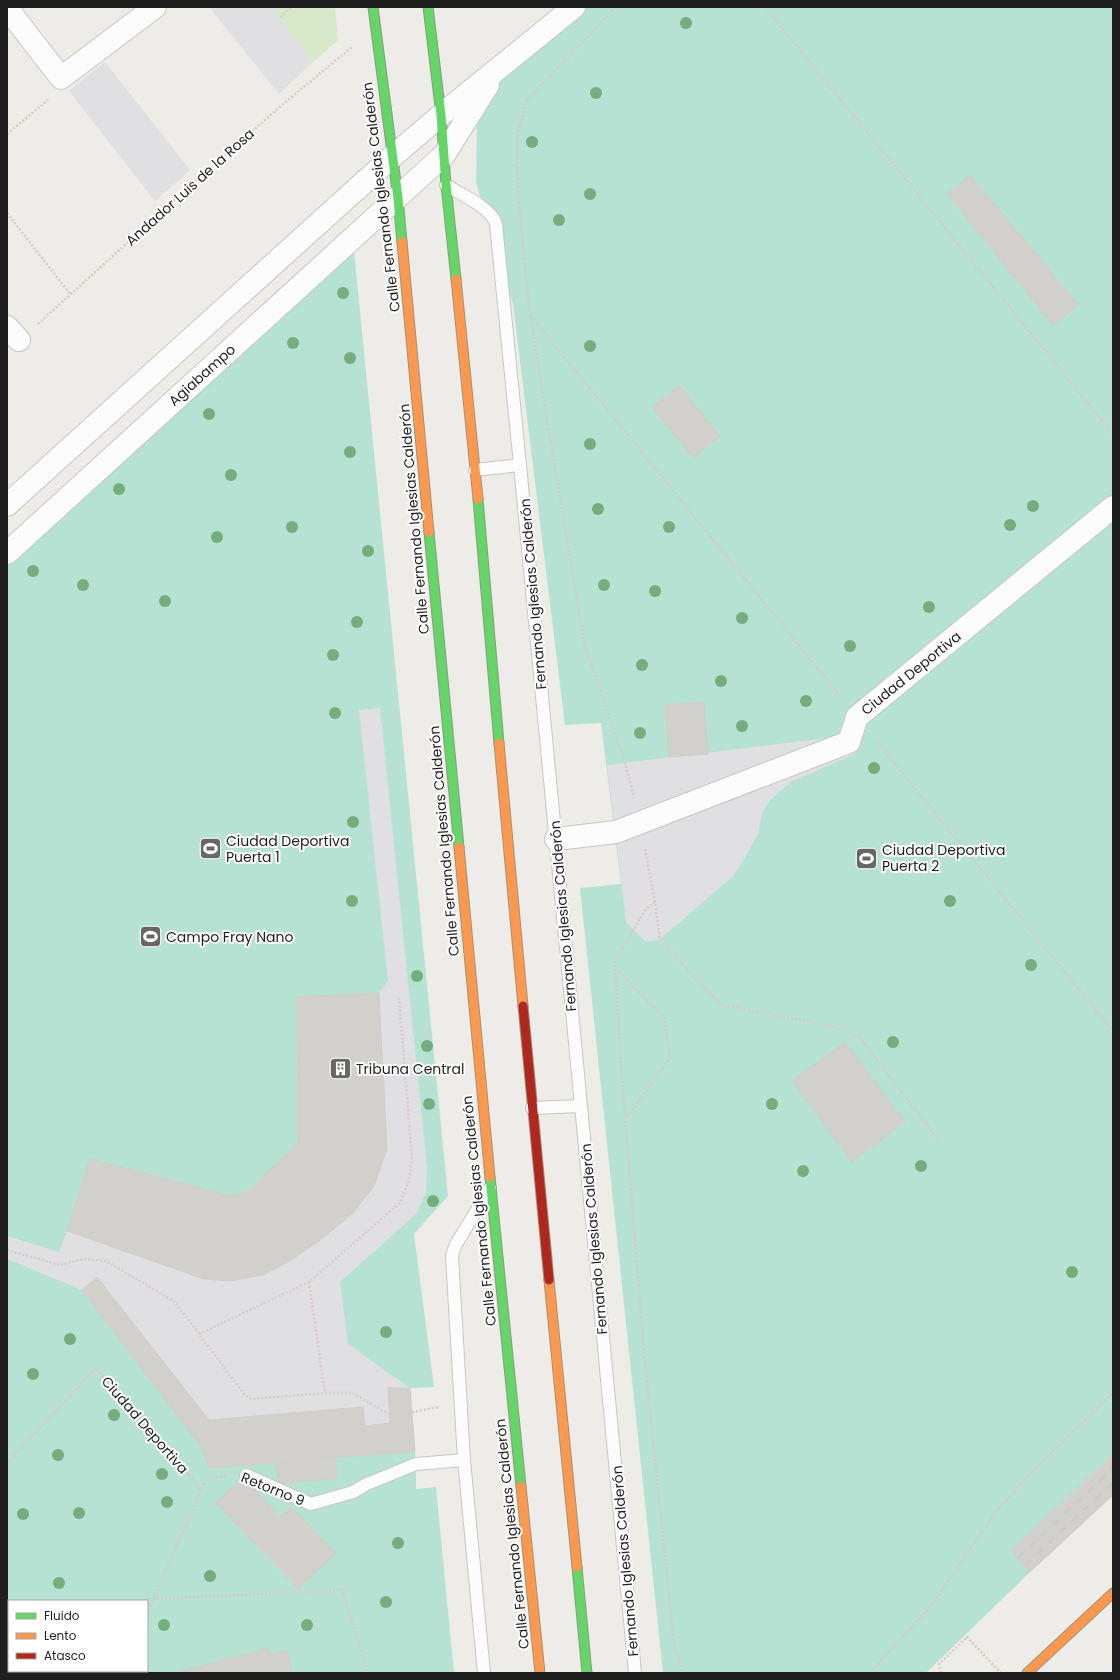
<svg xmlns="http://www.w3.org/2000/svg" width="1120" height="1680" font-family="Poppins,sans-serif">
<rect width="100%" height="100%" fill="#eeece8"/>
<polygon fill="#d7e9c9" points="272,7 335,7 338,40 313,62"/>
<g fill="#b6e2d4" fill-rule="evenodd">
<polygon points="581,7 1113,7 1113,1495 1030,1572 926,1673 663,1673 580,888 621,884 601,723 565,725 513,304 476,183 477,122 502,75"/>
<path d="M 353,241 L 448,1196 L 414,1234 L 434,1387 L 410,1388 L 416,1464 L 416,1489 L 436,1487 L 454,1673 L 7,1673 L 7,560 ZM 9,1601 L 147,1601 L 147,1671 L 9,1671 Z"/>
</g>
<g fill="#e0dfe2">
<polygon points="209,7 272,7 313,62 279,94"/>
<polygon points="105,62 190,170 155,201 69,91"/>
<polygon points="380,708 427,1167 426,1193 416,1214 340,1282 348,1344 410,1388 388,1388 390,1423 365,1426 363,1407 209,1420 97,1277 82,1290 7,1259 7,1236 59,1252 67,1231 204,1279 231,1281 263,1275 288,1262 319,1241 352,1214 374,1186 387,1149 379,993 388,981 359,710"/>
<polygon points="843,736 857,753 791,782 770,800 762,813 758,834 746,856 733,876 709,897 660,939 646,942 626,922 607,765"/>
</g>
<g fill="#d2d0cd" stroke="#d1ceca">
<polygon points="970,175 1079,305 1053,325 947,194"/>
<polygon points="679,385 720,436 693,458 652,407"/>
<polygon points="704,702 708,754 669,757 665,705"/>
<polygon points="379,993 387,1149 374,1186 352,1214 319,1241 288,1262 263,1275 231,1281 204,1279 67,1231 90,1159 231,1196 246,1192 291,1150 298,1141 297,997"/>
<polygon points="845,1042 905,1122 852,1162 792,1081"/>
<polygon points="97,1277 209,1420 363,1407 365,1426 390,1423 388,1388 410,1388 415,1451 210,1468 199,1444 82,1290"/>
<polygon points="1113,1454 1113,1495 1030,1572 1011,1551"/>
<polygon points="335,1457 337,1478 278,1484 276,1463"/>
<polygon points="243,1477 280,1517 292,1507 336,1553 298,1589 216,1503"/>
<polygon points="269,1648 271,1655 287,1651 292,1673 175,1673"/>
</g>
<g fill="none" stroke-linecap="round" stroke-linejoin="round">
<defs>
<g id="lane">
<path d="M 446,185 C 460,194 492,208 496,224 L 520,465 L 635,1673"/>
<polyline points="475,470 520,465"/>
<polyline points="532,1108 581,1106"/>
<polyline points="246,1475 311,1504 353,1492 367,1484 416,1464 464,1460"/>
<polyline points="484,1673 464,1460 452,1256 455,1246 490,1188"/>
</g>
<g id="street">
<polyline points="7,8 61,78 155,7"/>
<polyline points="7,327 19,340"/>
<polyline points="7,505 392,157 441,115 574,7"/>
<polyline points="7,553 444,155 488,85"/>
<polyline points="556,839 616,832 849,742 857,717 1113,507"/>
</g>
<g id="fast">
<polyline points="373,7 398,198 402,242"/>
<polyline points="428,7 441,115 446,185 456,279"/>
<polyline points="478,499 499,743"/>
<polyline points="429,532 459,847"/>
<polyline points="490,1177 521,1486"/>
<polyline points="577,1567 587,1673"/>
</g>
<g id="slow">
<polyline points="402,242 429,532"/>
<polyline points="456,279 478,499"/>
<polyline points="499,743 523,1006"/>
<polyline points="459,847 490,1177"/>
<polyline points="549,1280 577,1567"/>
<polyline points="521,1486 540,1673"/>
<polyline points="1027,1673 1113,1593"/>
</g>
<polyline id="jam" points="523,1006 549,1280"/>
</defs>
<use href="#lane" stroke="#c6c6c4" stroke-width="14"/>
<use href="#street" stroke="#c6c6c4" stroke-width="24"/>
<use href="#fast" stroke="#939781" stroke-width="11"/>
<use href="#slow" stroke="#939781" stroke-width="11"/>
<use href="#jam" stroke="#939781" stroke-width="11"/>
<g stroke="#d7cbc8" stroke-width="2.5" stroke-dasharray="2 2" stroke-linecap="butt">
<polyline points="616,7 527,100 517,136 518,195 530,315 584,642 625,763 634,797"/>
<polyline points="765,7 1113,434"/>
<polyline points="280,17 292,7"/>
<polyline points="7,134 48,100"/>
<polyline points="7,213 71,295"/>
<polyline points="531,316 841,697"/>
<polyline points="38,324 192,184 282,105 352,47"/>
<polyline points="877,742 1113,1031"/>
<polyline points="645,849 655,902 660,939 671,950 688,971 721,1004 831,1026 859,1036 940,1142"/>
<polyline points="655,902 646,909 615,960 621,1066 644,1351 674,1645 683,1673"/>
<polyline points="616,969 665,1019 670,1058 626,1119"/>
<polyline points="7,1250 60,1265 84,1259 106,1261 175,1302 244,1394 251,1399 325,1393 352,1393 389,1414"/>
<polyline points="309,1282 325,1393"/>
<polyline points="199,1334 309,1282 400,1203 409,1181 412,1158 399,998"/>
<polyline points="412,1412 440,1407"/>
<polyline points="7,1463 96,1368 202,1490"/>
<polyline points="153,1599 342,1590 368,1673"/>
<polyline points="147,1613 206,1480 226,1475"/>
<polyline points="84,1673 86,1671"/>
<polyline points="870,1673 931,1606 997,1510 1037,1467 1113,1393"/>
<polyline points="941,1673 939,1664 967,1637 1001,1673"/>
</g>
<use href="#lane" stroke="#fcfcfc" stroke-width="12"/>
<use href="#street" stroke="#fcfcfc" stroke-width="22"/>
<use href="#fast" stroke="#63d668" stroke-width="9"/>
<use href="#slow" stroke="#ff974d" stroke-width="9"/>
<use href="#jam" stroke="#b3261e" stroke-width="9"/>
<g stroke="#cbcbca" stroke-width="3" stroke-dasharray="8 8" stroke-linecap="butt">
<polyline points="1018,1558 1113,1468"/>
<polyline points="1025,1565 1113,1483"/>
</g>
</g>
<g fill="#75ad7d">
<circle cx="686" cy="23" r="6"/>
<circle cx="596" cy="93" r="6"/>
<circle cx="532" cy="142" r="6"/>
<circle cx="590" cy="194" r="6"/>
<circle cx="559" cy="220" r="6"/>
<circle cx="343" cy="293" r="6"/>
<circle cx="293" cy="343" r="6"/>
<circle cx="590" cy="346" r="6"/>
<circle cx="350" cy="358" r="6"/>
<circle cx="209" cy="414" r="6"/>
<circle cx="590" cy="444" r="6"/>
<circle cx="350" cy="452" r="6"/>
<circle cx="231" cy="475" r="6"/>
<circle cx="119" cy="489" r="6"/>
<circle cx="1033" cy="506" r="6"/>
<circle cx="598" cy="509" r="6"/>
<circle cx="1010" cy="525" r="6"/>
<circle cx="292" cy="527" r="6"/>
<circle cx="669" cy="527" r="6"/>
<circle cx="217" cy="537" r="6"/>
<circle cx="368" cy="551" r="6"/>
<circle cx="33" cy="571" r="6"/>
<circle cx="83" cy="585" r="6"/>
<circle cx="604" cy="585" r="6"/>
<circle cx="655" cy="591" r="6"/>
<circle cx="165" cy="601" r="6"/>
<circle cx="929" cy="607" r="6"/>
<circle cx="742" cy="618" r="6"/>
<circle cx="357" cy="622" r="6"/>
<circle cx="850" cy="646" r="6"/>
<circle cx="333" cy="655" r="6"/>
<circle cx="642" cy="665" r="6"/>
<circle cx="721" cy="681" r="6"/>
<circle cx="806" cy="701" r="6"/>
<circle cx="335" cy="713" r="6"/>
<circle cx="742" cy="726" r="6"/>
<circle cx="640" cy="733" r="6"/>
<circle cx="874" cy="768" r="6"/>
<circle cx="353" cy="822" r="6"/>
<circle cx="352" cy="901" r="6"/>
<circle cx="950" cy="901" r="6"/>
<circle cx="1031" cy="965" r="6"/>
<circle cx="417" cy="976" r="6"/>
<circle cx="893" cy="1042" r="6"/>
<circle cx="427" cy="1046" r="6"/>
<circle cx="429" cy="1104" r="6"/>
<circle cx="772" cy="1104" r="6"/>
<circle cx="921" cy="1166" r="6"/>
<circle cx="803" cy="1171" r="6"/>
<circle cx="433" cy="1201" r="6"/>
<circle cx="1072" cy="1272" r="6"/>
<circle cx="386" cy="1332" r="6"/>
<circle cx="70" cy="1339" r="6"/>
<circle cx="33" cy="1374" r="6"/>
<circle cx="114" cy="1415" r="6"/>
<circle cx="58" cy="1455" r="6"/>
<circle cx="162" cy="1474" r="6"/>
<circle cx="167" cy="1502" r="6"/>
<circle cx="79" cy="1513" r="6"/>
<circle cx="23" cy="1514" r="6"/>
<circle cx="398" cy="1543" r="6"/>
<circle cx="210" cy="1576" r="6"/>
<circle cx="59" cy="1583" r="6"/>
<circle cx="386" cy="1602" r="6"/>
<circle cx="164" cy="1625" r="6"/>
<circle cx="307" cy="1625" r="6"/>
</g>
<defs>
<symbol id="stadium-square" viewBox="-11 -11 22 22"><rect x="-9" y="-9" width="18" height="18" rx="4" fill="#676765" stroke="#fff"/><path d="M0-5a6.5 5 0 1 0 0 10a6.5 5 0 1 0 0-10ZM-3.5-1.8h7v3.6h-7Z" fill="#fff"/></symbol>
<symbol id="building-square" viewBox="-11 -11 22 22"><rect x="-9" y="-9" width="18" height="18" rx="4" fill="#676765" stroke="#fff"/><path d="M-4-6H4V6H1V3H-1V6H-4ZM-2.5-4.3h1.7v1.8h-1.7ZM.8-4.3h1.7v1.8H.8ZM-2.5-1h1.7V.8h-1.7ZM.8-1h1.7V.8H.8Z" fill="#fff"/></symbol>
</defs>
<g fill-rule="evenodd">
<use href="#stadium-square" x="198" y="836" width="25" height="25"/>
<use href="#stadium-square" x="854" y="846" width="25" height="25"/>
<use href="#stadium-square" x="138" y="924" width="25" height="25"/>
<use href="#building-square" x="328" y="1056" width="25" height="25"/>
</g>
<g text-anchor="middle" dominant-baseline="central" stroke-width="4" stroke-linejoin="round" paint-order="stroke">
<g font-size="14" fill="#1f1f1f" stroke="#fff">
<text transform="translate(190 187) rotate(-42)">Andador Luis de la Rosa</text>
<text transform="translate(381 197) rotate(-97)">Calle Fernando Iglesias Calderón</text>
<text transform="translate(202 375) rotate(-42)">Agiabampo</text>
<text transform="translate(414 519) rotate(-95)">Calle Fernando Iglesias Calderón</text>
<text transform="translate(533 594) rotate(-95)">Fernando Iglesias Calderón</text>
<text transform="translate(911 673) rotate(-39)">Ciudad Deportiva</text>
<text transform="translate(444 841) rotate(-95)">Calle Fernando Iglesias Calderón</text>
<text transform="translate(563 916) rotate(-95)">Fernando Iglesias Calderón</text>
<text transform="translate(479 1211) rotate(-96)">Calle Fernando Iglesias Calderón</text>
<text transform="translate(594 1239) rotate(-95)">Fernando Iglesias Calderón</text>
<text transform="translate(145 1425) rotate(49)">Ciudad Deportiva</text>
<text transform="translate(273 1489) rotate(22)">Retorno 9</text>
<text transform="translate(512 1534) rotate(-96)">Calle Fernando Iglesias Calderón</text>
<text transform="translate(625 1561) rotate(-95)">Fernando Iglesias Calderón</text>
</g>
<g font-size="14" fill="#1f1f1f" stroke="#fff" text-anchor="start">
<text x="226" y="841">Ciudad Deportiva<tspan x="226" dy="16">Puerta 1</tspan></text>
<text x="882" y="850">Ciudad Deportiva<tspan x="882" dy="16">Puerta 2</tspan></text>
<text x="166" y="937">Campo Fray Nano</text>
<text x="356" y="1069">Tribuna Central</text>
</g>
</g>
<rect width="1120" height="1680" fill="none" stroke="#1f1f1f" stroke-width="16"/>
<rect x="8" y="1600" width="140" height="72" fill="#ffffff" stroke="#a5a5a5"/>
<rect x="16" y="1613" width="20" height="6" fill="#63d668" stroke="#a5a5a5"/>
<text x="44" y="1620" font-size="12" fill="#1f1f1f">Fluido</text>
<rect x="16" y="1633" width="20" height="6" fill="#ff974d" stroke="#a5a5a5"/>
<text x="44" y="1640" font-size="12" fill="#1f1f1f">Lento</text>
<rect x="16" y="1653" width="20" height="6" fill="#b3261e" stroke="#a5a5a5"/>
<text x="44" y="1660" font-size="12" fill="#1f1f1f">Atasco</text>
</svg>
